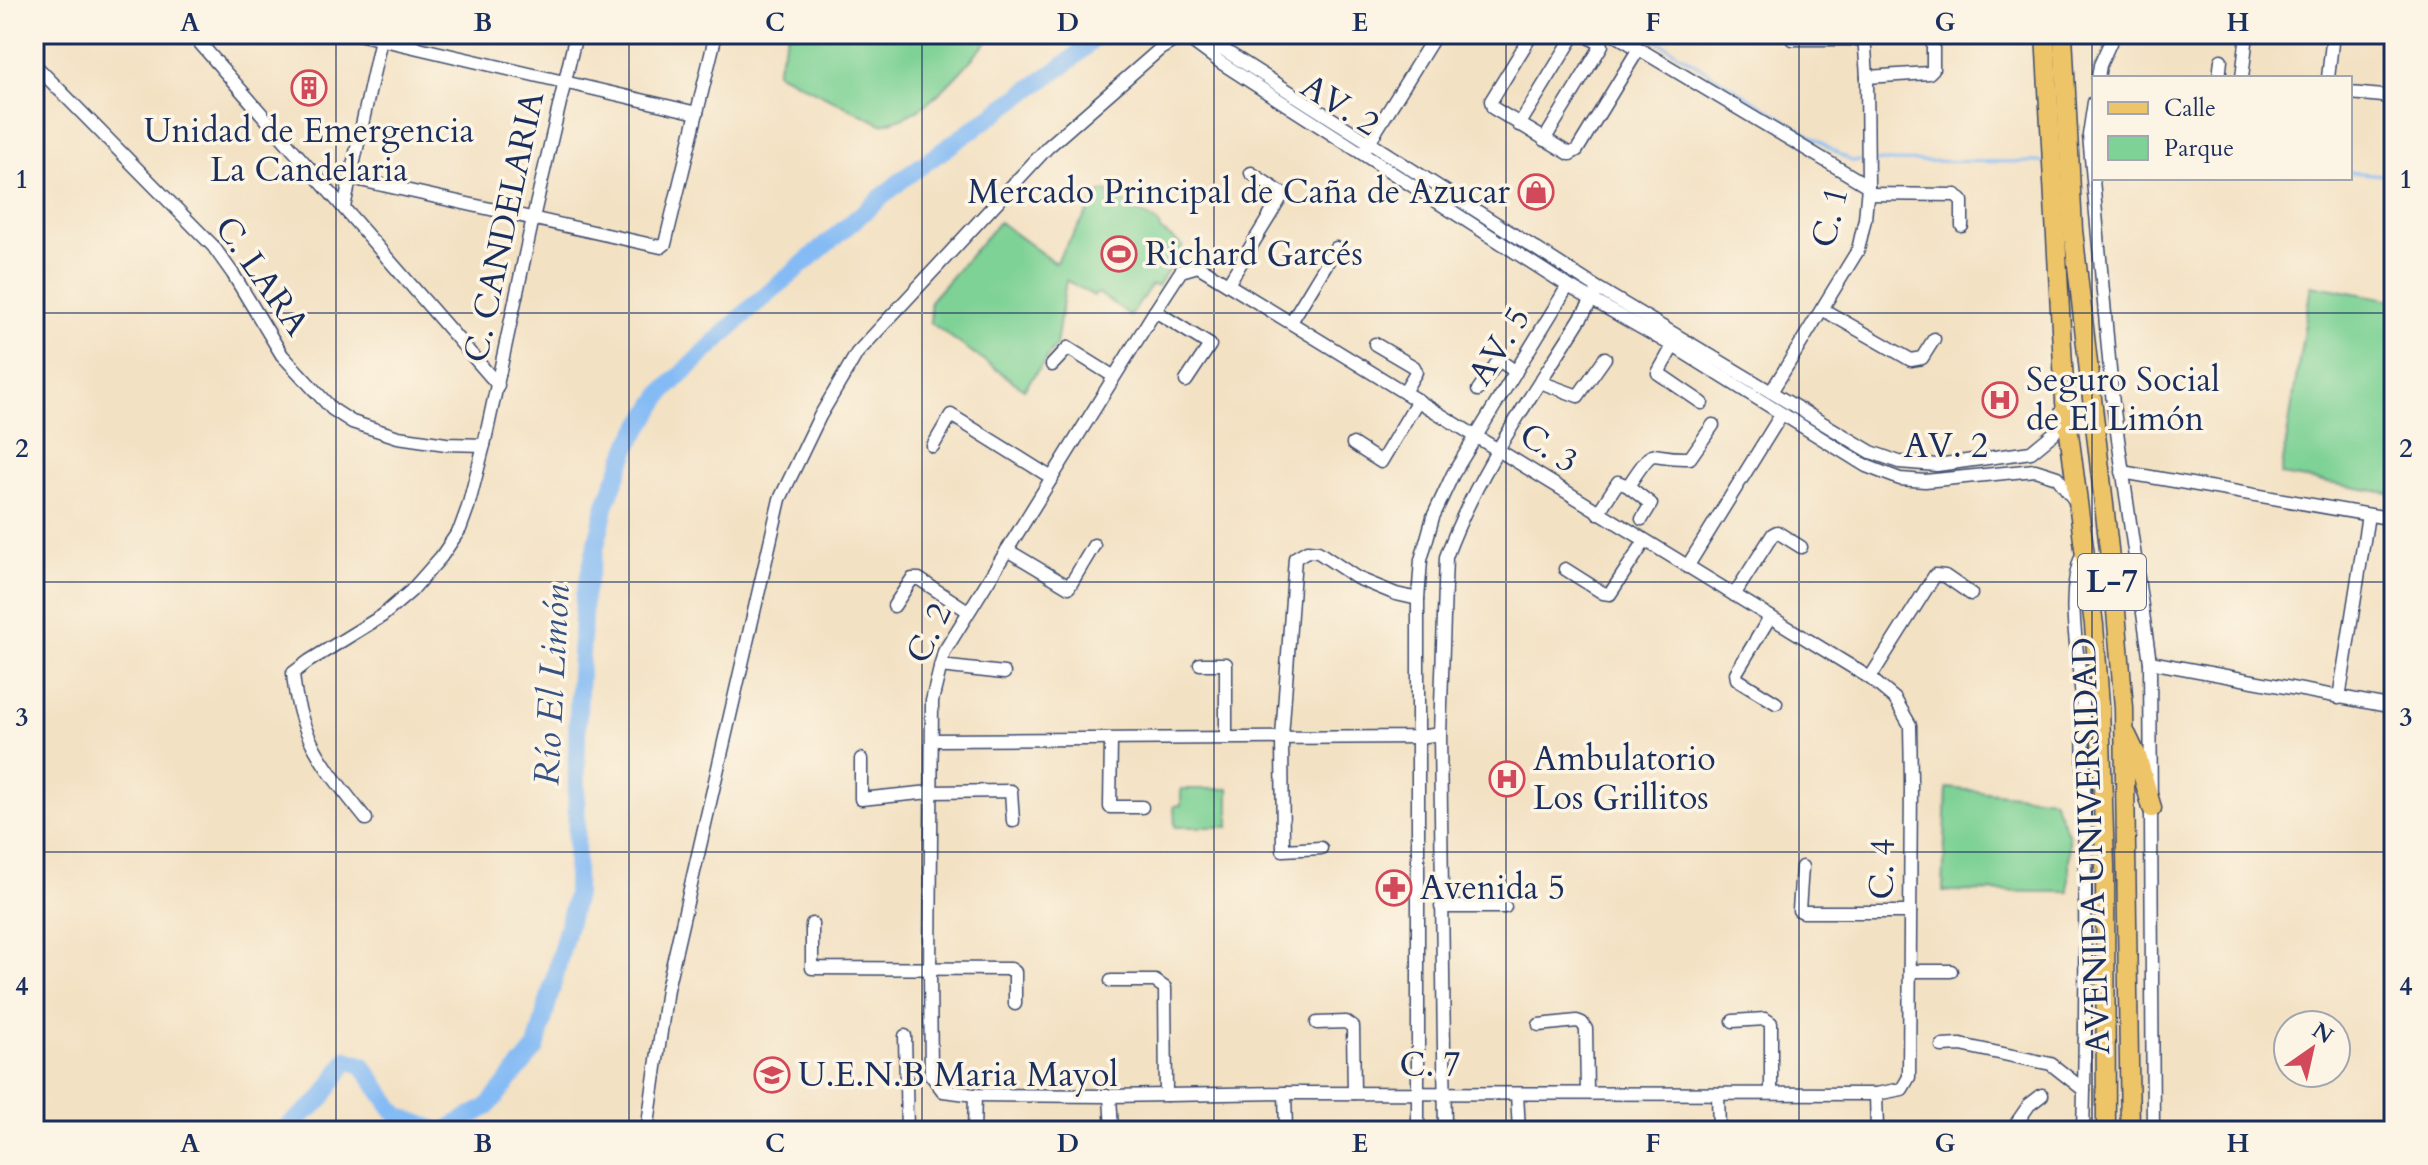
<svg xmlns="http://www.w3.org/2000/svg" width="2428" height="1165" font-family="Cardo,serif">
<rect width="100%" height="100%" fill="#fcf5e5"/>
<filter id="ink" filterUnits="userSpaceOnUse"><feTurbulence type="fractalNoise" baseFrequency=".0125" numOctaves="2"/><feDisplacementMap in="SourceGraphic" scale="16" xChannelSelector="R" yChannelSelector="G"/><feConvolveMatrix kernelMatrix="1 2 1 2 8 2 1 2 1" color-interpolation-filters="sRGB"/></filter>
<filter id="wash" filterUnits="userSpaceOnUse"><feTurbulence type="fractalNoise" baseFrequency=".006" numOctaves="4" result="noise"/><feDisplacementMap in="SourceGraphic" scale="32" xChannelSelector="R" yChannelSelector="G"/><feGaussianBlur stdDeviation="1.8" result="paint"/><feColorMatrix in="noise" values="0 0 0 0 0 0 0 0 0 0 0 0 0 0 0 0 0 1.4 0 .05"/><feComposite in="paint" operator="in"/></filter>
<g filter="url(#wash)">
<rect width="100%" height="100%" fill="#f3e1c3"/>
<g fill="#7ed295" stroke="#4c807a" stroke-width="2">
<path d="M 788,34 L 994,34 C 962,68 930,116 881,124 L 776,72 Z"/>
<polygon points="1106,191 1159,224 1160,230 1183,246 1158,286 1151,285 1131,316 1098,293 1094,296 1066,280 1056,345 1024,389 931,323 930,301 999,222 1055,263 1100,193"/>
<polygon points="2311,285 2394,300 2394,494 2281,475"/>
<polygon points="1947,788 2053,799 2069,836 2069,892 1943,891"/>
<polygon points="1181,789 1229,789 1229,827 1175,827 1174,806 1181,805"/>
</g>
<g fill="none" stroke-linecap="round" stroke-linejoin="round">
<g stroke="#85bbf4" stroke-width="3">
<polyline points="1647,34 1851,161 1860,161"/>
<polyline points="1877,161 2046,162"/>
<polyline points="2350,172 2394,176"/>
</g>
<g stroke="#85bbf4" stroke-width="18">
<polyline points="282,1131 321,1100 347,1060 362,1065 398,1116 439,1131"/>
<polyline points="444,1131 487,1107 536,1048 576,895 577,732 584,596 606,504 630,443 664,391 751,308 904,178 1072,59 1099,34"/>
</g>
</g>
</g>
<g filter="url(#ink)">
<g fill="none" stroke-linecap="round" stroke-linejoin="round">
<defs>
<g id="minor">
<polyline points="192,34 498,385"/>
<polyline points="358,34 697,113"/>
<polyline points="1182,34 1220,62 1568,286 1673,346 1866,466 1900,479 1925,481 2035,470 2057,477 2076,502"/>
<polyline points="1532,34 1491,101 1493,108 1570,154 1577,150 1638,50"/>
<polyline points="1614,34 1868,186"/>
<polyline points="1788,34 1792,39 1864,39"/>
<polyline points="1198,40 1224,50 1599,289 1871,452 1899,462 1937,465 2031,452 2054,433 2063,407"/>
<polyline points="34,64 213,246 233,274 282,355 332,409 352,422 398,437 446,444 484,445"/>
<polyline points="1867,77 1929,73 1933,69 1933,40"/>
<polyline points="2098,78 2100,65 2114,34"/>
<polyline points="2219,78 2221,60"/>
<polyline points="2242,78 2247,34"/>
<polyline points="2328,78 2333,34"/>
<polyline points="2350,93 2394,97"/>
<polyline points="2094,102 2089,135 2113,404 2150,662 2153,1131"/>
<polyline points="1519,125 1575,34"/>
<polyline points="1544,140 1602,45 1584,34"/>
<polyline points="1366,147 1436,34"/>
<polyline points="351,178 661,247 665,244 716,34"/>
<polyline points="1868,194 1956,195 1962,201 1962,226"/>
<polyline points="344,207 382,34"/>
<polygon points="1198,266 1870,678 1895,699 1910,725 1911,781 1909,1077 1902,1089 1876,1094 1285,1093 1110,1096 975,1095 943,1091 931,1075 930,971 932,701 944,652 1155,311 1181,271"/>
<polyline points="1228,284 1283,194 1251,173"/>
<polyline points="1822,309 1911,360 1922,358 1934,339"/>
<polyline points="1155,311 1210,345 1186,381"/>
<polyline points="1291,322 1336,248"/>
<polyline points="1375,344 1414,367 1416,372 1404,392"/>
<polyline points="1673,346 1658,373 1702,403"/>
<polyline points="1052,365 1068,348 1113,376"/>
<polyline points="1540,382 1578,396 1605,358"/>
<polyline points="1478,390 1499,360 1516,372"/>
<polyline points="1771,392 1858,250 1865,219 1868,186 1867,77 1864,34"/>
<polyline points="1353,444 1381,462 1418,400"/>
<polyline points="933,446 951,415 1052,478"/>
<polyline points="2122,472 2394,519"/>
<path d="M 1628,486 C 1659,440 1644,460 1690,458 L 1713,425"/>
<polyline points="1598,513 1618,482 1628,486 1651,504 1642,519"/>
<polyline points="1007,550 1069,587 1094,545"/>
<polyline points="1687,567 1781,415"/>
<polyline points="1565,569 1603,593 1610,594 1645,541"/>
<polyline points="1734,595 1773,534 1777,532 1801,547"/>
<polyline points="894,606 912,579 919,579 968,611"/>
<polyline points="1770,617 1736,673 1737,679 1776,703"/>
<polyline points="2150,662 2394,707"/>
<polyline points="1200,664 1226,664 1226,738"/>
<polyline points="940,666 1004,673"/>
<polyline points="1870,678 1935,575 1945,576 1971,594"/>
<polyline points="2339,698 2368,515"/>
<polyline points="932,740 1419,737 1440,734"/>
<polyline points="1111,740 1110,807 1142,807"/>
<polyline points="861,759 861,799 930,792 1011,791 1013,821"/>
<path d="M 366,819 C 327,770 298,738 293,673 L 309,661 L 382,616 L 411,591 L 441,557 L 460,529 L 468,507 L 484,445 L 533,218 L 576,34"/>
<polyline points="1321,848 1283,850 1282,737 1295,558 1307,551 1318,552 1357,578 1396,594 1418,599"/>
<polyline points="1802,867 1799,910 1803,912 1910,912"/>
<polyline points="1441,907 1505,907"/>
<polyline points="812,924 812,968 1011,969 1015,972 1015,1004"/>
<polyline points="1910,971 1951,971"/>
<polyline points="1111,981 1155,981 1165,988 1166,1095"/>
<polyline points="1733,1021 1765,1019 1771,1023 1771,1093"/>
<polyline points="1317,1023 1346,1022 1353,1027 1354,1093"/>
<polyline points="1539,1025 1577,1021 1582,1023 1586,1029 1587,1093"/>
<polyline points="905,1036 907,1131"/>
<polyline points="1942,1046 1961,1045 2051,1064 2084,1090"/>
<polyline points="1285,1093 1286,1131"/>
<polyline points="1517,1094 1519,1131"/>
<polyline points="1718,1094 1719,1131"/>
<polyline points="1876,1094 1877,1131"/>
<polyline points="1110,1096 1112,1131"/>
<polyline points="647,1131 667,989 780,499 820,416 857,353 1048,147 1160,49 1185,34"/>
<polyline points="974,1131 975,1095"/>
<polyline points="1418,1131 1418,599 1421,560 1433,517 1453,474 1568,286"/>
<path d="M 1445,1131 L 1440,734 L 1446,557 C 1481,462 1543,381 1595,295"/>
<polyline points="2011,1131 2029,1105 2042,1095"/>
<path d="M 2083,1131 C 2087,993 2085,854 2083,715 C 2082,664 2062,599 2083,552"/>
</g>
<g id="primary">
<polyline points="2045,34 2065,402 2094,625 2100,705 2105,866 2106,1131"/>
<polyline points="2063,34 2073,230 2116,611 2124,708 2130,1131"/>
<polyline points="2127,735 2137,756 2152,808"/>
</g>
</defs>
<use href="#minor" stroke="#3b4a6d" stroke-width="15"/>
<use href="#primary" stroke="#3b4a6d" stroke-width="21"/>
<use href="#minor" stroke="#fff" stroke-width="12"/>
<use href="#primary" stroke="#eec469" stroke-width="18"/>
</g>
</g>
<path fill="none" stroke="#1b2f5e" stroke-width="2" stroke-opacity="0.55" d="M 336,34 L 336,1131M 629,34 L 629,1131M 922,34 L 922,1131M 1214,34 L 1214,1131M 1506,34 L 1506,1131M 1799,34 L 1799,1131M 2092,34 L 2092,1131M 34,313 L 2394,313M 34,582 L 2394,582M 34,852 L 2394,852"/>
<defs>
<symbol id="building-ring" viewBox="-11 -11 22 22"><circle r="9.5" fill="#fcf5e5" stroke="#d1495b" stroke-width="1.5"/><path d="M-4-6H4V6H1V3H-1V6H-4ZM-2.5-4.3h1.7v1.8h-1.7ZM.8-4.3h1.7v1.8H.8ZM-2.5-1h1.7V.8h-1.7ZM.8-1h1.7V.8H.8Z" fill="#d1495b"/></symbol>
<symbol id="shop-ring" viewBox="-11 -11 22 22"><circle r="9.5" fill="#fcf5e5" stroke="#d1495b" stroke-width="1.5"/><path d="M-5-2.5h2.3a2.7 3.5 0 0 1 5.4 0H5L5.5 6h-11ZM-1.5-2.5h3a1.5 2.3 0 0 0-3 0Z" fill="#d1495b"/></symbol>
<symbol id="stadium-ring" viewBox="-11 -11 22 22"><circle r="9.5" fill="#fcf5e5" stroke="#d1495b" stroke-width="1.5"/><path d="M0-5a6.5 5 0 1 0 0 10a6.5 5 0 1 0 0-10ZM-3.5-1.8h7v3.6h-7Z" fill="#d1495b"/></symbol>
<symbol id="hospital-ring" viewBox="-11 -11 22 22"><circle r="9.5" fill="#fcf5e5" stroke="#d1495b" stroke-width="1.5"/><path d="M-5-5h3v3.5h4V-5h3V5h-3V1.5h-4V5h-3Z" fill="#d1495b"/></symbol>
<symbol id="pharmacy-ring" viewBox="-11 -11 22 22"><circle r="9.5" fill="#fcf5e5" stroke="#d1495b" stroke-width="1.5"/><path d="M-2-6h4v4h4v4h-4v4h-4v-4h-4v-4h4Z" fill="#d1495b"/></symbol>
<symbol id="school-ring" viewBox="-11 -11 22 22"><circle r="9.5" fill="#fcf5e5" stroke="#d1495b" stroke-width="1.5"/><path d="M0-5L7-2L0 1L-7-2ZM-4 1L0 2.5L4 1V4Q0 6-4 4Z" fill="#d1495b"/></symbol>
</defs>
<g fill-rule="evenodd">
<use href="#building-ring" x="289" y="68" width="40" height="40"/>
<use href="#shop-ring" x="1516" y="172" width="40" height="40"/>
<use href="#stadium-ring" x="1099" y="234" width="40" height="40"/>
<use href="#hospital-ring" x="1980" y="380" width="40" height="40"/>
<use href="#hospital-ring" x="1487" y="759" width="40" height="40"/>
<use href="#pharmacy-ring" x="1374" y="868" width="40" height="40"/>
<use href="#school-ring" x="752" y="1055" width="40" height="40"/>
</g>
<g text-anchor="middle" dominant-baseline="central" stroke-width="7" stroke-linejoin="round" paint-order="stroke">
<rect fill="#fcf5e5" stroke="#5e6a86" stroke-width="2" x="2078" y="554" width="68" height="56" rx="6"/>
<g font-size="32" font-weight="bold" fill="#1b2f5e">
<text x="2112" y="582">L-7</text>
</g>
<g font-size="34" fill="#1b2f5e" stroke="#fcf5e5">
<text transform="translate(1340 105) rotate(32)">AV. 2</text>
<text transform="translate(1830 217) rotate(-76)">C. 1</text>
<text transform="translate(504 227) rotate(-78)">C. CANDELARIA</text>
<text transform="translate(262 276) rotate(55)">C. LARA</text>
<text transform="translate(1499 346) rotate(-58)">AV. 5</text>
<text x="1946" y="446">AV. 2</text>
<text transform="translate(1549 448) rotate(33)">C. 3</text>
<text transform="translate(929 633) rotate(-65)">C. 2</text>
<text transform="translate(2091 846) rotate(-92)">AVENIDA UNIVERSIDAD</text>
<text transform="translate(1882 869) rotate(-89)">C. 4</text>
<text x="1430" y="1065">C. 7</text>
</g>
<g font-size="34" fill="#1b2f5e" stroke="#fcf5e5" text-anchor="start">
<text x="309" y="131" text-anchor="middle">Unidad de Emergencia<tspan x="309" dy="39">La Candelaria</tspan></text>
<text x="1510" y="192" text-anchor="end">Mercado Principal de Caña de Azucar</text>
<text x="1145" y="254">Richard Garcés</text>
<text x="2026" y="380">Seguro Social<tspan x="2026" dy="39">de El Limón</tspan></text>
<text x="1533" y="759">Ambulatorio<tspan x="1533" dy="39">Los Grillitos</tspan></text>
<text x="1420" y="888">Avenida 5</text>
<text x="798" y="1075">U.E.N.B Maria Mayol</text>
</g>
<g font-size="36" font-style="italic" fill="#365284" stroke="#fcf5e5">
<text transform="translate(552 685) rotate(-87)">Río El Limón</text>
</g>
</g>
<rect width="2428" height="1165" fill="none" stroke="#fcf5e5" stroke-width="88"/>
<rect x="2092" y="76" width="260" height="104" fill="#fcf5e5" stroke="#a2a6af" stroke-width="2"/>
<rect x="2108" y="102" width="40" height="12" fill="#eec469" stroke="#a2a6af" stroke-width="2"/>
<text x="2164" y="116" font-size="24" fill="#1b2f5e">Calle</text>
<rect x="2108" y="136" width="40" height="24" fill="#7ed295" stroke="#a2a6af" stroke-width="2"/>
<text x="2164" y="156" font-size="24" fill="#1b2f5e">Parque</text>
<g transform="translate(2312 1049) rotate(34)"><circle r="38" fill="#fcf5e5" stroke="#a2a6af" stroke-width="2"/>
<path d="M0-6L14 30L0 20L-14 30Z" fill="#d1495b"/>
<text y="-12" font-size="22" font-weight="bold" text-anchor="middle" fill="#1b2f5e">N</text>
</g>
<rect x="44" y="44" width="2340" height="1077" fill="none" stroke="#1b2f5e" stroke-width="3"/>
<g font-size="26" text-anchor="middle" font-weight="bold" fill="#1b2f5e">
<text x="190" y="31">A</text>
<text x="483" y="31">B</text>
<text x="775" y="31">C</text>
<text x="1068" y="31">D</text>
<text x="1360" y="31">E</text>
<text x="1653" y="31">F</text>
<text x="1945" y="31">G</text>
<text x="2238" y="31">H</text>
<text x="22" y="188">1</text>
<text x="2406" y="188">1</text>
<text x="22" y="457">2</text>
<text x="2406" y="457">2</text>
<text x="22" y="726">3</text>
<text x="2406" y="726">3</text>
<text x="22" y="995">4</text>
<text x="2406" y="995">4</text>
<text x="190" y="1152">A</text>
<text x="483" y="1152">B</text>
<text x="775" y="1152">C</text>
<text x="1068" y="1152">D</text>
<text x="1360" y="1152">E</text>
<text x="1653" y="1152">F</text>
<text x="1945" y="1152">G</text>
<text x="2238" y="1152">H</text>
</g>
</svg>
